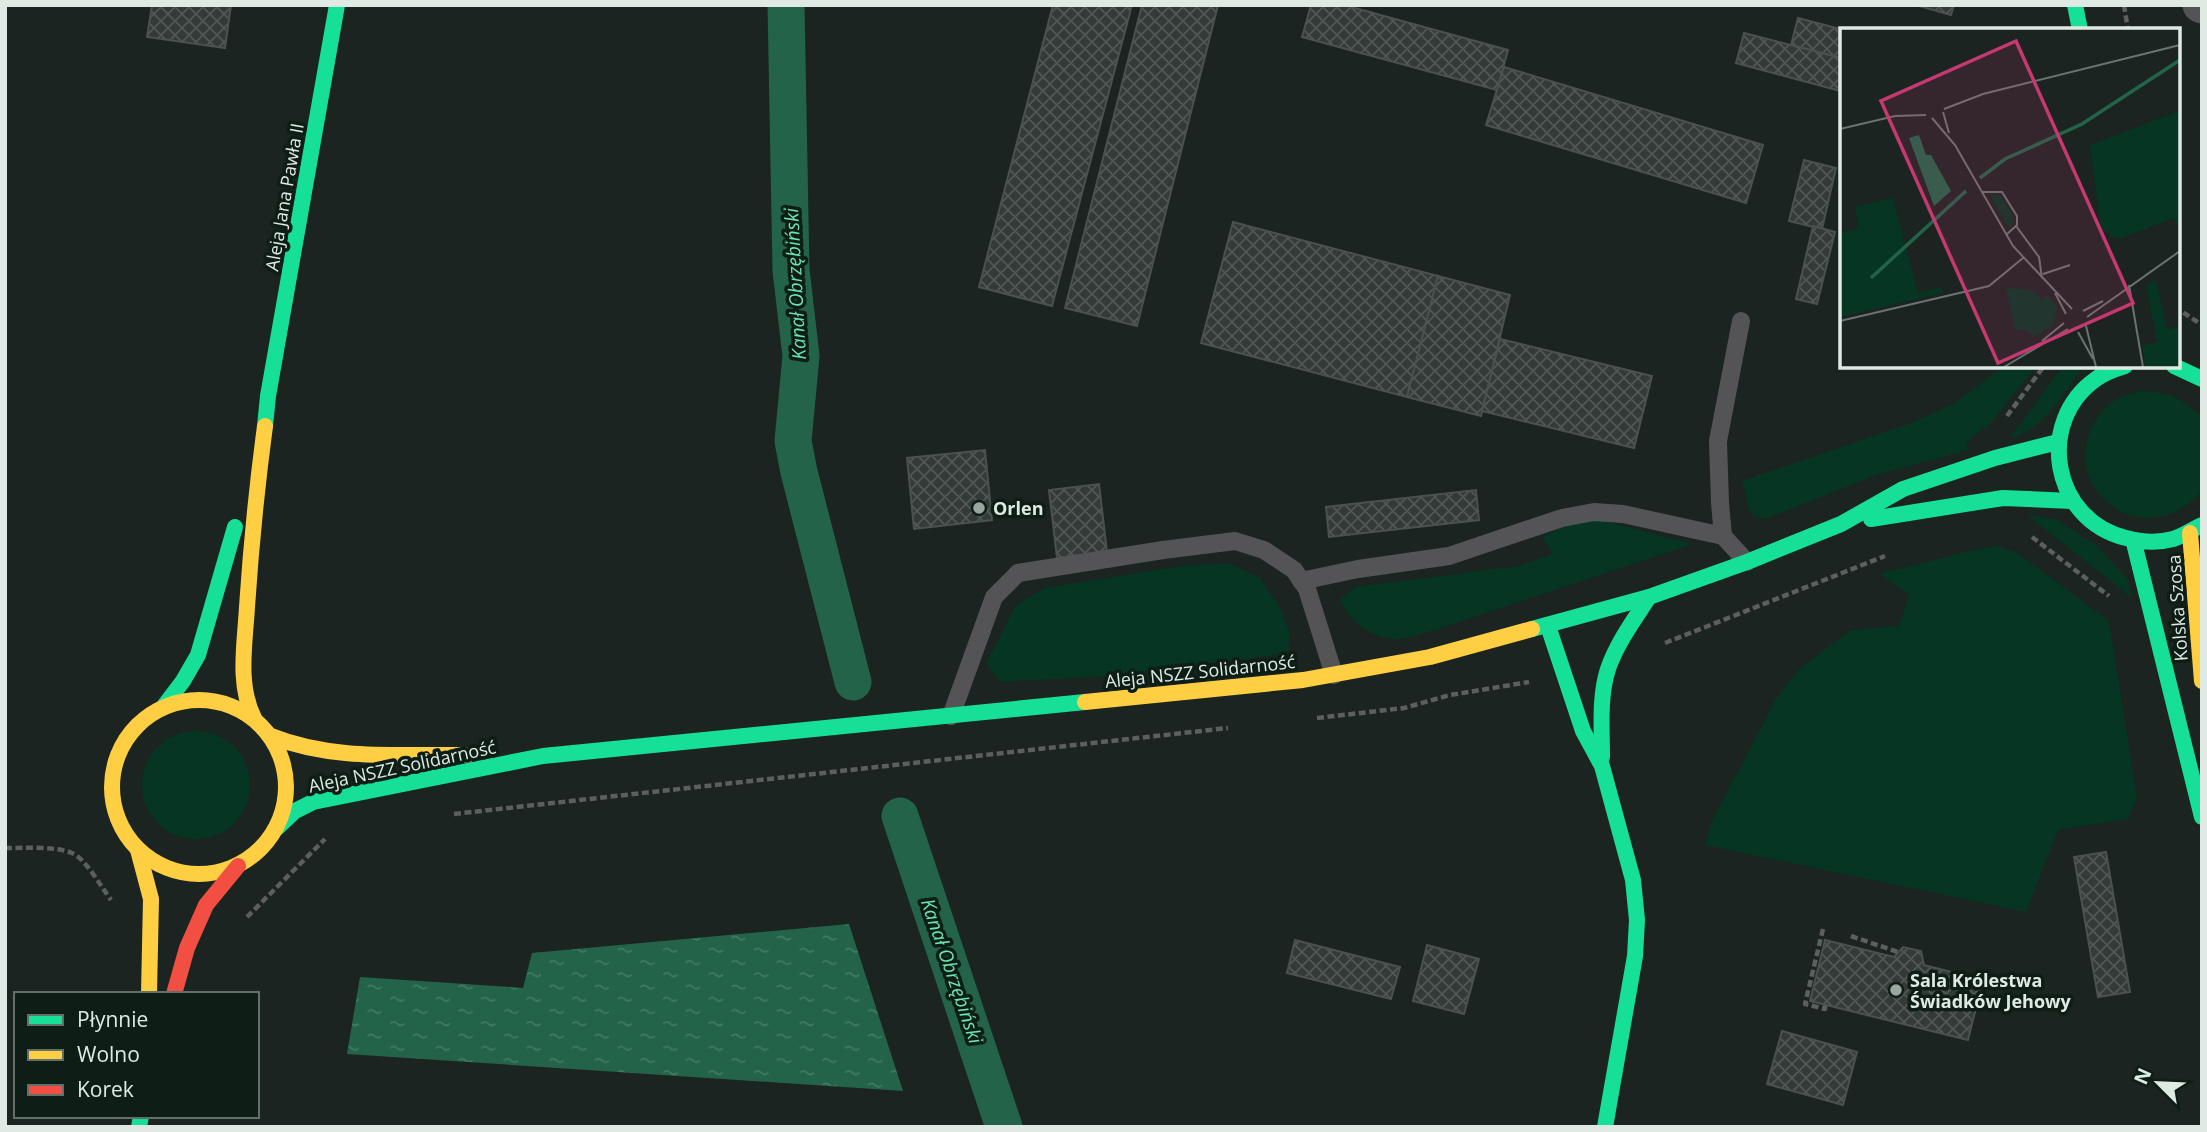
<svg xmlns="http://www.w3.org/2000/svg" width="2207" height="1132" font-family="'Open Sans',sans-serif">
<defs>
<pattern id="water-ripples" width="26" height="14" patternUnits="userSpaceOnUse" patternTransform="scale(1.75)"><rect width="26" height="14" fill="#226349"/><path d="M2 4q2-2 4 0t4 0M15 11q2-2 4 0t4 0" fill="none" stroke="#427a63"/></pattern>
<pattern id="building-cross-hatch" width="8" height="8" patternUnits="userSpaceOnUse" patternTransform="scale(1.75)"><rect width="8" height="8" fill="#333a37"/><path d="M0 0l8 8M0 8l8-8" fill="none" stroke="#505754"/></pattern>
</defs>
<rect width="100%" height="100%" fill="#1b2420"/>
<g fill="#063524">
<polygon points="2004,366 2036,366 1989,425 1966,442 1969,450 1876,475 1765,519 1753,516 1749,508 1742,481 1914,422 1955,403"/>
<path d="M 2063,366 L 2084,366 C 2064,392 2045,430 2010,438 Z"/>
<path d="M 2141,391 C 2171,393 2180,396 2202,418 C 2202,436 2202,454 2202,472 C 2202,477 2203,484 2202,488 C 2199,497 2187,505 2179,510 C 2123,540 2062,479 2094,423 C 2100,413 2109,402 2121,397 C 2127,395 2134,393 2141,391 Z"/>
<polygon points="2027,515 2055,519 2096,545 2127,578 2132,598"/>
<path d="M 1577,521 L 1603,521 L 1693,544 L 1434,630 C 1422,633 1407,640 1396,639 C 1372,638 1349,622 1340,600 L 1355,587 L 1518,566 L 1553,554 L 1542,537 Z"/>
<polygon points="1997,546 2016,552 2109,621 2137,798 2128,819 2058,830 2026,912 1705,845 1711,823 1777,697 1801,667 1851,630 1899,626 1909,595 1880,574 1973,550"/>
<polygon points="1230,564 1260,578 1279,606 1290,633 1288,651 1273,655 1107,676 1000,682 986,664 1016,605 1045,588 1187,565"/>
<circle cx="196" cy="785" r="54"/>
</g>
<polygon fill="url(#water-ripples)" points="849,924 903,1091 347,1054 360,977 523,988 532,953"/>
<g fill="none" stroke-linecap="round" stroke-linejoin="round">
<g stroke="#226349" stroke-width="37">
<polyline points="786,5 791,270 801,356 793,441 799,472 853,682"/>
<polyline points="900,816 1004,1127"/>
</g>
</g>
<g fill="url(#building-cross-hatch)" stroke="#4a524e" stroke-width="2">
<polygon points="152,5 231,5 225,48 147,37"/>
<polygon points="1053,5 1132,5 1052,306 979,287"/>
<polygon points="1142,5 1218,5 1137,326 1065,308"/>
<polygon points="1311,5 1344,5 1508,50 1497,90 1302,37"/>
<polygon points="1916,5 1954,5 1951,15"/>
<polygon points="1798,18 1844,30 1841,30 1841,58 1791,45"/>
<polygon points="1744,33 1841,58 1840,91 1736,63"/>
<polygon points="1504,67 1763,145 1746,203 1486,125"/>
<polygon points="1804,160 1836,168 1822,229 1789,221"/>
<polygon points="1233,222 1438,276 1407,397 1201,343"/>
<polygon points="1813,226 1835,232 1817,304 1796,299"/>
<polygon points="1438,276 1510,295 1481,416 1407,397"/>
<polygon points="1500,339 1652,376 1634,448 1482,411"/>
<polygon points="985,450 992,520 914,529 907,458"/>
<polygon points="1099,484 1107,552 1057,558 1049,490"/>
<polygon points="1476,490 1479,520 1329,537 1326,507"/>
<polygon points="2106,852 2130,992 2098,997 2074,857"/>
<polygon points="1295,940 1400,967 1391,999 1287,973"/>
<polygon points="1825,940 1894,957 1903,947 1921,951 1924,965 1983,980 1968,1040 1810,1001"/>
<polygon points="1427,945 1479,959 1464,1014 1413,1001"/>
<polygon points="1782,1031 1857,1052 1843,1105 1767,1084"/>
</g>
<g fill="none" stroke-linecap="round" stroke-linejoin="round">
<g stroke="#5c5f5e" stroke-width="4.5" stroke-dasharray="7 3.5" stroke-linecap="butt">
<polyline points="2124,5 2128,30"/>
<polyline points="2177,305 2178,309 2202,325"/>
<polyline points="2007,416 2044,366"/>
<polyline points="2032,537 2109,596"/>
<polyline points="1665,643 1885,556"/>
<polyline points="1317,718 1404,708 1450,695 1529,682"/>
<polyline points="454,814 1228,728"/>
<path d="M 5,848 C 24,848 55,846 72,853 C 85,858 102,888 111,900"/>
<polyline points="247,917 325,839"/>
<polyline points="1823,929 1805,1004 1825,1009 1825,1005"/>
<polyline points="1851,936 1898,952"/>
</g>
<g stroke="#545456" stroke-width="18">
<polyline points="1723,536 1720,503 1718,441 1741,321"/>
<polyline points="1301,581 1358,569 1449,556 1562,518 1594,512 1623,514 1723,536 1747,562"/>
<polyline points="951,716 994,597 1018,573 1163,550 1235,541 1264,550 1294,570 1307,589 1334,675"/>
</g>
<polyline stroke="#545456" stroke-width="35" points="2200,5 2202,6"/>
<g stroke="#16e098" stroke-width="16">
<polyline points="2075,5 2080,30"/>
<path d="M 2125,366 C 2115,369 2105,372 2096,379 C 2035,422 2052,520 2126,538 C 2141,542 2158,543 2173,539 C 2183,536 2193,529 2202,525"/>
<polyline points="2174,366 2202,379"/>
<polyline points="265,426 268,396 337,5"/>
<polyline points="1871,519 2003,498 2072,501"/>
<polyline points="2134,543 2202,817"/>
<polyline points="1548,626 1583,731 1602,766 1633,880 1637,920 1635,956 1605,1127"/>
<polyline points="1532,629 1649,597 1747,562 1841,524 1903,489 1995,458 2058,442"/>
<polyline points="164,706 183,681 198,655 235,527"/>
<path d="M 1602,757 C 1602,728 1599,697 1608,669 C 1617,643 1634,620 1649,597"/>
<polyline points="277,828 295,811 313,802 543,756 1085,702"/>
<polyline points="139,1127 141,1116"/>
</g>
<g stroke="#ffcf43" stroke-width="16">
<polyline points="2190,533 2202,681"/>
<circle cx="199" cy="787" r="87"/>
<polyline points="1085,702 1303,680 1430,657 1532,629"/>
<path d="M 254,718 C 237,684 245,644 247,607 C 251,546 257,486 265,426"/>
<path d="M 271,736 C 333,761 401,754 467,755"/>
<polyline points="138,850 151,899 149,994"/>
</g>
<polyline stroke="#f24e42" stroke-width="16" points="174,994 187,948 206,905 238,866"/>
</g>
<g fill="#9ba5a0" stroke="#0e1e17" stroke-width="2.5">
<circle cx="979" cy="508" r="7"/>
<circle cx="1896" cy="990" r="7"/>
</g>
<g text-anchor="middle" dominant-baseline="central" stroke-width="7" stroke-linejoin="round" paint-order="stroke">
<g font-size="18" fill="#e0eae5" stroke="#0e1e17">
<text transform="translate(284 197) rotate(-80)">Aleja Jana Pawła II</text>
<text transform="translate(2177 608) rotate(-94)">Kolska Szosa</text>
<text transform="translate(1200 671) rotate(-6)">Aleja NSZZ Solidarność</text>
<text transform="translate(402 766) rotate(-12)">Aleja NSZZ Solidarność</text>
</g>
<g font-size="18" font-weight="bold" fill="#e0eae5" stroke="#0e1e17" text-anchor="start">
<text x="993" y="508">Orlen</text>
<text x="1910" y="980">Sala Królestwa<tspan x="1910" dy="21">Świadków Jehowy</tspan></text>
</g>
<g font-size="19" font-style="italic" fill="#6be6b2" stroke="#0e1e17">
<text transform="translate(795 284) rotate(-93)">Kanał Obrzębiński</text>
<text transform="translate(952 971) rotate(71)">Kanał Obrzębiński</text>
</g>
</g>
<g transform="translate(1840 28)">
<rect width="340" height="340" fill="#1b2420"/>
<path d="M 339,83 L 339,199 L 333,190 L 282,210 L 270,209 L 269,203 L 261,203 L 250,117 ZM 149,165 L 161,168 L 171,184 L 174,193 L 169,200 ZM 53,170 L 78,265 L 101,259 L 103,265 L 0,289 L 0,205 L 19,200 L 15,179 ZM 316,252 L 327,302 L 339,299 L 339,339 L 306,339 L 302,318 L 317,314 L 306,257 ZM 166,260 L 192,262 L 202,272 L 207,267 L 217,279 L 214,296 L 194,309 L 186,301 L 175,302 Z" fill="#063524"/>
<path d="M 79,107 L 86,127 L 91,127 L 111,163 L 94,178 L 69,110 Z" fill="#226349"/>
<path fill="none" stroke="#226349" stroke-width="3.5" d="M 140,150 L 165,131 L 242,96 L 340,32M 31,250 L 126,163"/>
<path fill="none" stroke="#6a736f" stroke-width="2" d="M 104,81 L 143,66 L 340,17M 103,84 L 109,105M 92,90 L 115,117 L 173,218 L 232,281M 0,101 L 55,88 L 86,87M 141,164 L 162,164 L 177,188 L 177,197 L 166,207M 176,198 L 199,229 L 202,250M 203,246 L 230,237M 289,257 L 303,339M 215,265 L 226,286M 243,283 L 263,273M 247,289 L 340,223M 0,293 L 149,258 L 183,230M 246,298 L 256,339M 238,304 L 253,331M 202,313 L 224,295M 164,339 L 228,301"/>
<path fill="#c63870" fill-opacity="0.15" stroke="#c63870" stroke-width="3.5" d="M 176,13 L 293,275 L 158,335 L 41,73 Z"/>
<rect width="340" height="340" fill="none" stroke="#e0eae5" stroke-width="3.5"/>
</g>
<rect width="2207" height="1132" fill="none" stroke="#e0eae5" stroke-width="14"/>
<rect x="14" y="992" width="245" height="126" fill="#0e1e17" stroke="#627069" stroke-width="2"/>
<rect x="28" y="1015" width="35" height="10" fill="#16e098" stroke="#627069" stroke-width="2"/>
<text x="77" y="1027" font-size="21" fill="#e0eae5">Płynnie</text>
<rect x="28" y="1050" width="35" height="10" fill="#ffcf43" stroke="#627069" stroke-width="2"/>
<text x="77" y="1062" font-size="21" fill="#e0eae5">Wolno</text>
<rect x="28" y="1085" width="35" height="10" fill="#f24e42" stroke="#627069" stroke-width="2"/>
<text x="77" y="1097" font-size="21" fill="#e0eae5">Korek</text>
<g transform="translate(2158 1083) rotate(294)" stroke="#0e1e17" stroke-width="5" paint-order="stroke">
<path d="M0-5L12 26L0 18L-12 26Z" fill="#e0eae5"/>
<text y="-10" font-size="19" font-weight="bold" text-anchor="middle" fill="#e0eae5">N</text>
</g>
</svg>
